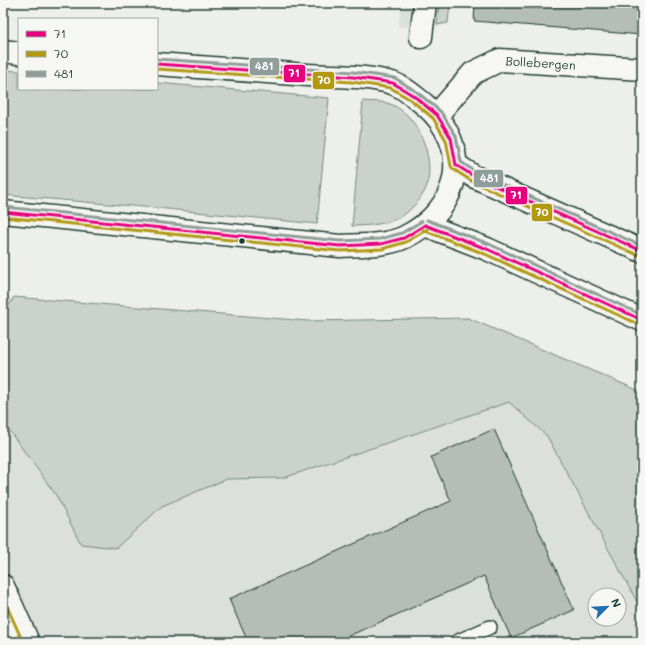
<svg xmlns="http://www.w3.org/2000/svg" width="645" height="645" font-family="Mali,sans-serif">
<rect width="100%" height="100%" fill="#edefea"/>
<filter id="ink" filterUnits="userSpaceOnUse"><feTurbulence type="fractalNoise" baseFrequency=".025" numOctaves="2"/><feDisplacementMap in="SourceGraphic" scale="8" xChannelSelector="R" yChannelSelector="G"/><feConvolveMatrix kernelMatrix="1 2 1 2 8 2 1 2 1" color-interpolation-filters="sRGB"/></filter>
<g filter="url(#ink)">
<g fill="#dce0db" fill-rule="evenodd">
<polygon points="402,3 450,3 448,23 398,27"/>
<path d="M 3,297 L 308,321 L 468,318 L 642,392 L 642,642 L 3,642 ZM 595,595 L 619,595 L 619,619 L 595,619 Z"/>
</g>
<g fill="#cbd2cc" stroke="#758880">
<polygon points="439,3 450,3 448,23 437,25"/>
<polygon points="3,70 19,71 19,89 157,89 157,83 329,98 317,224 167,209 3,195"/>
<path d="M 363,101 C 370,102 380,101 387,103 C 417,111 435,156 427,185 C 425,194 413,208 405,214 C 392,224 368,226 352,226 Z"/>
<polygon points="14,297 308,321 468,318 642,392 642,611 547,436 509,402 283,478 227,479 162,506 116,548 81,544 56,495 3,422 3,316"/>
</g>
<g fill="#b4bdb8" stroke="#1f3d34">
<polygon points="475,3 642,3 642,35 474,21"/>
<polygon points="494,429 574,610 511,638 484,576 335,642 248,642 229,599 451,501 431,457"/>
</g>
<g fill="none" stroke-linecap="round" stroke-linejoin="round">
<defs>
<polyline id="lane" points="456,642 490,627"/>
<g id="street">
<polyline points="421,37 425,3"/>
<path id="s1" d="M 437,115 L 473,73 L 500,60 L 642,69"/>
<polyline points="3,586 28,642"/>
<polyline points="8,607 9,642"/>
</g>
<g id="highway">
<polyline points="3,51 19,53"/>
<polyline points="456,165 475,177 642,251"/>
<path d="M 3,212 L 340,246 C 361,245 386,246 405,237 C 462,209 473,146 425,105 C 415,97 404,87 392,83 C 365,75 335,77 308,75 C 257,71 207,68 157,64"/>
<polyline points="425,225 487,249 642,320"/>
</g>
</defs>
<use href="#lane" stroke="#1f3d34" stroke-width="16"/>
<use href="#street" stroke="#1f3d34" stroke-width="25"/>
<use href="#highway" stroke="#1f3d34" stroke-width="25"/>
<use href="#lane" stroke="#f6f6f2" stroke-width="13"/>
<use href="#street" stroke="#f6f6f2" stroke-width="22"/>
<use href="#highway" stroke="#f6f6f2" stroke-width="22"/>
<defs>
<g id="bus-1">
<polyline points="157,64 353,77 393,83 414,96 437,115 451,138 456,165 475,177 642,251"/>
<polyline points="3,212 340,246 381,244 404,238 425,225"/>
<polyline points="425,225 487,249 642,320"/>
</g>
<g id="bus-2">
<polyline points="157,69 352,82 391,88 411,100 433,118 446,140 451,166 453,169 473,182 640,256"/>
<polyline points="3,217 340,251 382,249 406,242 428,229"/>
<polyline points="423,230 485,254 640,325"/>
<polyline points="3,598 23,642"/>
</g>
<g id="bus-3">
<polyline points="157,59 353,72 395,78 417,92 441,112 456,136 461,162 477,173 642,246"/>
<polyline points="4,207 340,241 380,239 402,233 422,221"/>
<polyline points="427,220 489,244 642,315"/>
</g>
</defs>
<use href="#bus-1" stroke="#f6f6f2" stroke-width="6"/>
<use href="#bus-2" stroke="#f6f6f2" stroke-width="6"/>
<use href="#bus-3" stroke="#f6f6f2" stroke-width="6"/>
<use href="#bus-1" stroke="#e6007e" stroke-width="3"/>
<use href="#bus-2" stroke="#b19a12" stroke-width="3"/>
<use href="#bus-3" stroke="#8f9e9a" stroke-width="3"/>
</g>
</g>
<circle fill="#1f3d34" stroke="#f6f6f2" stroke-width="1.5" cx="242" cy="241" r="3.5"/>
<g text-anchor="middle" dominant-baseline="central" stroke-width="3" stroke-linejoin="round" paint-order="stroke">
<g font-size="12" fill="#1f3d34" stroke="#f6f6f2">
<text stroke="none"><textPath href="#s1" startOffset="126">Bollebergen</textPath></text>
</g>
</g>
<g stroke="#f6f6f2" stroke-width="1.5">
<rect x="249" y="57" width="31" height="19" rx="4" fill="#8f9e9a"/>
<rect x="283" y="64" width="23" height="19" rx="4" fill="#e6007e"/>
<rect x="312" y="71" width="23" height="19" rx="4" fill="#b19a12"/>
<rect x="473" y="169" width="31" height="19" rx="4" fill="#8f9e9a"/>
<rect x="505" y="186" width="23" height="19" rx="4" fill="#e6007e"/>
<rect x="531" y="203" width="22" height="19" rx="4" fill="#b19a12"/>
</g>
<g font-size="11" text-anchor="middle" font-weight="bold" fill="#fff">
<text x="264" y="70">481</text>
<text x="294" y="77">71</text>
<text x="324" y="84">70</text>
<text x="489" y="182">481</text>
<text x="516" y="199">71</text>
<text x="542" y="216">70</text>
</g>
<rect width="645" height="645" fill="none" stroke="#f6f6f2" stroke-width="16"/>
<rect x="8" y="8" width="629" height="629" fill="none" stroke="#1f3d34" stroke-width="1.5" filter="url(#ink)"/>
<rect x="18" y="18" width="140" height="72" fill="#f6f6f2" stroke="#a0aca6"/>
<rect x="26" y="31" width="20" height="6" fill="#e6007e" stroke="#a0aca6"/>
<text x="54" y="38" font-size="12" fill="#1f3d34">71</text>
<rect x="26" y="51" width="20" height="6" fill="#b19a12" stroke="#a0aca6"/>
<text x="54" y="58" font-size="12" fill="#1f3d34">70</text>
<rect x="26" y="71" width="20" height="6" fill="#8f9e9a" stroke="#a0aca6"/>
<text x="54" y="78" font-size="12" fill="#1f3d34">481</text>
<g transform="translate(607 607) rotate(66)"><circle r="19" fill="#f6f6f2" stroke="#a0aca6"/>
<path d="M0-3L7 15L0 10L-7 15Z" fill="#1f6fb2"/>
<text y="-6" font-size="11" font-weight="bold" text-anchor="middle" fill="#1f3d34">N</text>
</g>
</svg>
